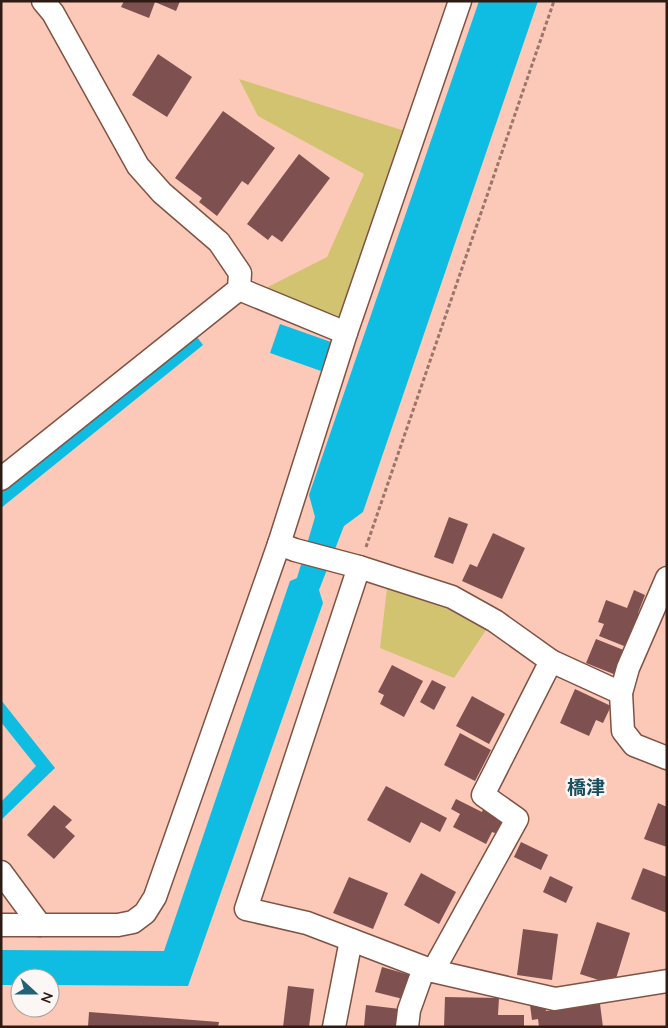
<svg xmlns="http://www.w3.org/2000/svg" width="668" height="1028" font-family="'Nunito Sans','Noto Sans JP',sans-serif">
<rect width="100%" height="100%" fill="#fcc9b8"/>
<g fill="#d1c370">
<polygon points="239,79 405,131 342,317 260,291 327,257 364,174 258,116"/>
<polygon points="387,588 490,624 454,678 380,648"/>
</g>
<g fill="#0fbce2">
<polygon points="479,1 538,1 363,512 344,526 319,590 323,603 188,986 50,985 50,978 20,978 20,985 1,985 1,950 164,951 290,581 297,578 315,517 309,495"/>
<polygon points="280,324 331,342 321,371 270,353"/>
<polygon points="194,333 203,345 1,508 1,488"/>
<polygon points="1,700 55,768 1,820 1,802 36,766 1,722"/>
</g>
<g fill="#7e5050">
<polygon points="124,1 180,1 176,11 155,2 149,18 121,7"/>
<polygon points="158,54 192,77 167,117 132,95"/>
<polygon points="223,111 275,148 248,185 242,181 217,216 199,202 202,198 175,178"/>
<polygon points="299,154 330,178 282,242 272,235 268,240 247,224"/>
<polygon points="449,517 468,524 453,564 434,557"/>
<polygon points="493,533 525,548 502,599 462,581 470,564 477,567"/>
<polygon points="634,590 645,595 638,613 643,614 629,648 599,636 604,624 598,622 606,600 627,608"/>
<polygon points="596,639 626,651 616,675 586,663"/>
<polygon points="392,665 423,681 404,717 380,704 384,695 378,692"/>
<polygon points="432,680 446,687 434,710 420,702"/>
<polygon points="575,689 611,706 603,723 596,720 589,736 560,723"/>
<polygon points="472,696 505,714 489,744 456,726"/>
<polygon points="460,733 491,750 475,781 444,765"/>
<polygon points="386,786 447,818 440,832 421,822 410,843 367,820"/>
<polygon points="456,799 482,812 484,807 506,818 498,834 492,832 486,844 453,827 460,814 451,809"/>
<polygon points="658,803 667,807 667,847 644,839"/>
<polygon points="54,805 72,820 65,827 75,836 54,859 27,835"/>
<polygon points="521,842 548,855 541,870 514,857"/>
<polygon points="643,868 667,877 667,913 631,899"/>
<polygon points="421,873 456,892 439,924 404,905"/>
<polygon points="550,876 573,887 566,903 543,892"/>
<polygon points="349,877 388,893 373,929 333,913"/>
<polygon points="597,922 630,933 614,985 580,974"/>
<polygon points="523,929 558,934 552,980 517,975"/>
<polygon points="382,967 410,975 403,999 375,992"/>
<polygon points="288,986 314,989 309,1027 283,1027"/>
<polygon points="445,997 499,998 498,1015 524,1015 524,1027 444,1027"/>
<polygon points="545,1003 546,1011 600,1004 603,1027 539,1027 538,1019 532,1020 530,1005"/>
<polygon points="366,1005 400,1009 398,1027 364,1027"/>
<polygon points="89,1012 219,1022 218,1027 88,1027"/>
</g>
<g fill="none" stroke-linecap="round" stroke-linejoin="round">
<defs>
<g id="street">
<polyline points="239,289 346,333"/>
<polyline points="1,479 239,289 240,273 219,242 162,193 138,166 53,13 43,1"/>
<polyline points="279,544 295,550 359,567 452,597 495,621 551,661 621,693"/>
<polyline points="359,567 246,909 307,923 433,971 555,999 667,981"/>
<polyline points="667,578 628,668 621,693 623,731 634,745 667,758"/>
<polyline points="1,872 40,925"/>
<polyline points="1,925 118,925 133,922 145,913 155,897 279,544 346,333 460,1"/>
<polyline points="433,971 517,819 483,795 551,661"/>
<polyline points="334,1027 351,940"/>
<polyline points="407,1027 409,1010 424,968"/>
</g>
</defs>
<use href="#street" stroke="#7f5344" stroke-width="25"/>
<polyline stroke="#9a766a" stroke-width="3" stroke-dasharray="4 2.5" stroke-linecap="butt" points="366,547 554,1"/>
<use href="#street" stroke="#fff" stroke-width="22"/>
</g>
<g text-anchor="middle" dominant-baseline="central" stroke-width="5" stroke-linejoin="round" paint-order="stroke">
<g font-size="19" font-weight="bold" fill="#194e5d" stroke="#fcf6f4">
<text x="586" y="788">橋津</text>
</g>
</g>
<rect width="668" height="1028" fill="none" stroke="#2d1b14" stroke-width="5"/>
<g transform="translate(35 993) rotate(111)"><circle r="24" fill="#fcf6f4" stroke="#a99e9a"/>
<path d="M0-4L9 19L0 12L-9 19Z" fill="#206376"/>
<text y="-8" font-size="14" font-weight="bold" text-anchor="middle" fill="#2d1b14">N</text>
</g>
</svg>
